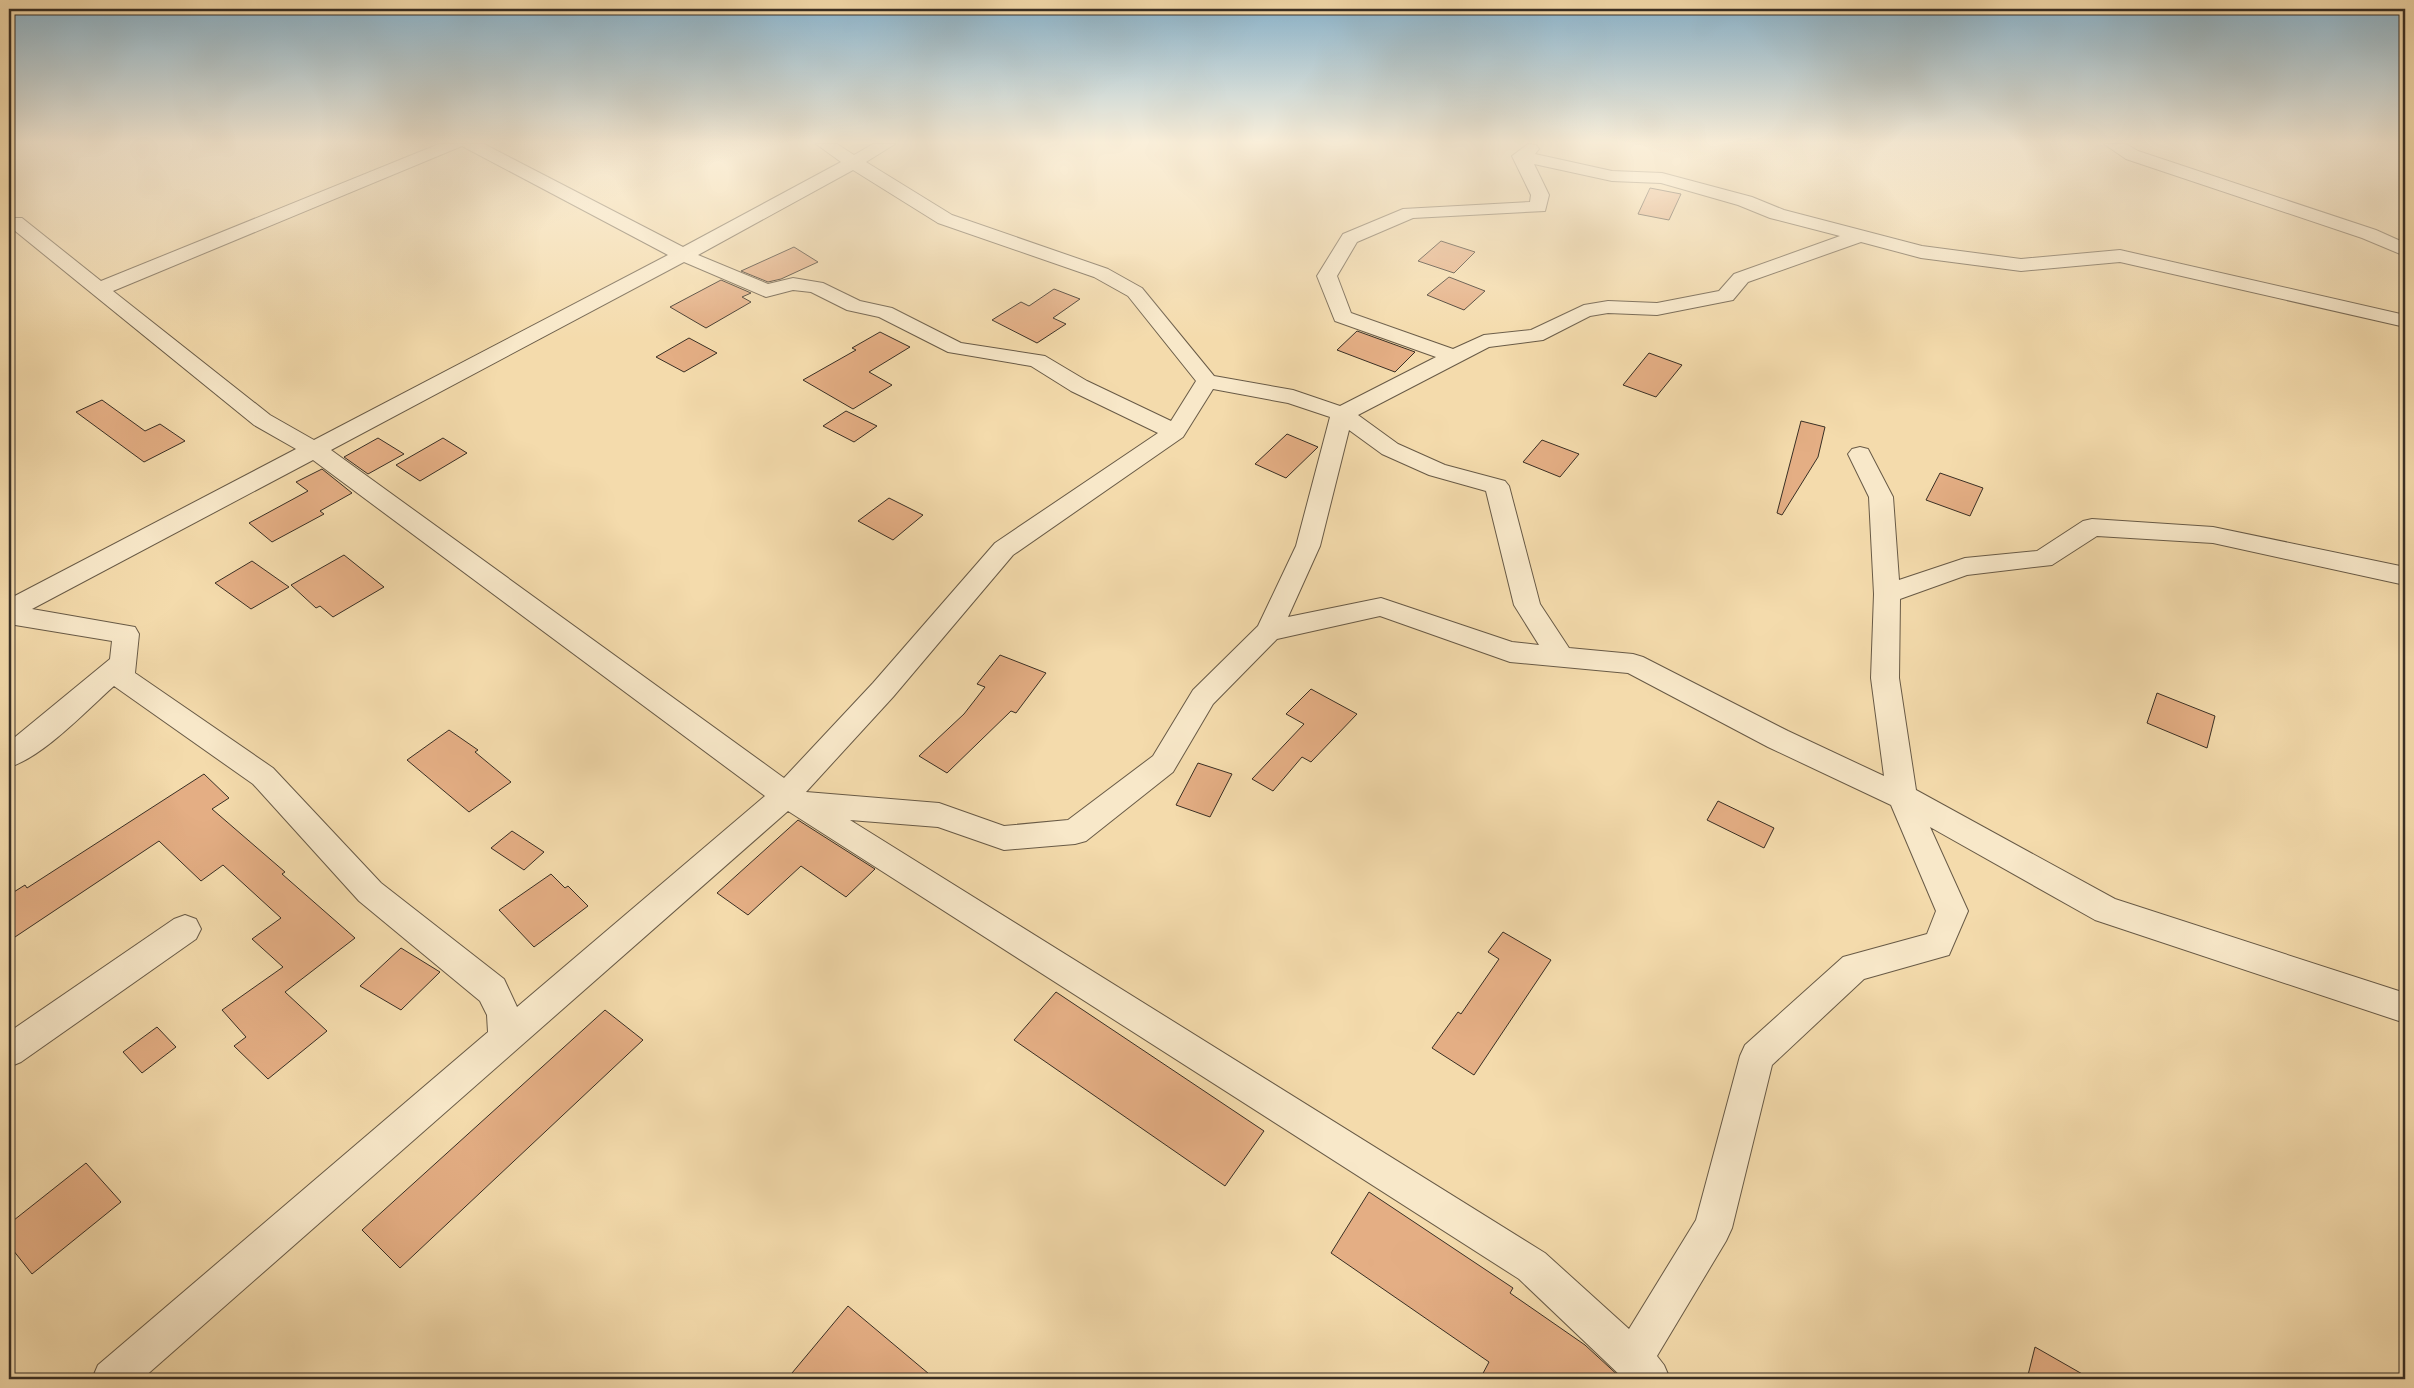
<svg xmlns="http://www.w3.org/2000/svg" width="2414" height="1388" font-family="Cardo,serif">
<rect width="100%" height="100%" fill="#f4dbac"/>
<filter id="stains"><feTurbulence type="fractalNoise" baseFrequency=".004" numOctaves="4"/><feColorMatrix values="0 0 0 0 .2 0 0 0 0 .09 0 0 0 0 .02 0 0 0 .5 -.17"/></filter>
<radialGradient id="worn" r=".72"><stop offset=".6" stop-color="#630" stop-opacity="0"/><stop offset="1" stop-color="#630" stop-opacity=".3"/></radialGradient>
<g fill="#e4ae84" stroke="#392f24">
<polygon points="1650,188 1681,194 1669,220 1638,214"/>
<polygon points="1441,241 1475,252 1454,273 1418,261"/>
<polygon points="794,247 818,262 781,279 768,282 741,271"/>
<polygon points="1449,277 1485,291 1464,310 1427,295"/>
<polygon points="721,280 751,293 742,297 751,302 706,328 670,307"/>
<polygon points="1054,289 1080,299 1053,318 1066,324 1037,343 992,320 1021,302 1029,306"/>
<polygon points="1357,331 1415,352 1395,372 1337,350"/>
<polygon points="880,332 910,347 869,372 892,385 853,409 803,380 856,350 852,348"/>
<polygon points="689,338 717,353 684,372 656,357"/>
<polygon points="1649,353 1682,365 1656,397 1623,385"/>
<polygon points="102,400 145,431 160,424 185,441 144,462 76,412"/>
<polygon points="846,411 877,426 854,442 823,426"/>
<polygon points="1801,421 1825,427 1818,457 1782,515 1777,513"/>
<polygon points="1287,434 1318,447 1286,478 1255,464"/>
<polygon points="378,438 404,454 368,474 344,457"/>
<polygon points="443,438 467,453 420,481 396,465"/>
<polygon points="1542,440 1579,454 1560,477 1523,462"/>
<polygon points="322,469 352,493 320,511 324,514 272,542 249,523 308,491 296,482"/>
<polygon points="1940,473 1983,488 1970,516 1926,500"/>
<polygon points="889,498 923,515 893,540 858,521"/>
<polygon points="344,555 384,587 333,617 320,606 316,608 291,585"/>
<polygon points="252,561 289,587 251,609 215,583"/>
<polygon points="1000,655 1046,673 1016,713 1011,711 947,773 919,756 964,714 985,687 977,684"/>
<polygon points="1311,689 1357,714 1311,762 1302,757 1273,791 1252,779 1304,724 1286,714"/>
<polygon points="2157,693 2215,716 2207,748 2147,723"/>
<polygon points="449,730 478,750 475,752 511,782 469,812 407,760"/>
<polygon points="1198,763 1232,774 1210,817 1176,805"/>
<polygon points="204,774 229,798 212,809 285,872 282,874 355,938 285,992 327,1031 268,1079 234,1046 246,1037 222,1010 283,967 252,939 281,918 223,865 201,881 159,841 9,941 9,895 25,885 27,888"/>
<polygon points="1718,801 1774,828 1764,848 1707,820"/>
<polygon points="798,820 875,869 846,897 801,866 748,915 717,893"/>
<polygon points="512,831 544,852 524,870 491,848"/>
<polygon points="551,874 565,888 568,886 588,906 534,947 499,910"/>
<polygon points="1503,932 1551,960 1474,1075 1432,1048 1458,1012 1461,1014 1499,959 1488,952"/>
<polygon points="401,948 440,972 401,1010 360,986"/>
<polygon points="1056,992 1264,1131 1225,1186 1014,1040"/>
<polygon points="605,1010 643,1040 400,1268 362,1230"/>
<polygon points="157,1027 176,1047 142,1073 123,1052"/>
<polygon points="86,1163 121,1202 32,1274 9,1245 9,1224"/>
<polygon points="1369,1192 1513,1288 1510,1293 1585,1345 1622,1379 1480,1379 1489,1362 1331,1253"/>
<polygon points="848,1306 935,1379 787,1379"/>
<polygon points="2035,1347 2091,1379 2027,1379"/>
</g>
<g fill="none" stroke-linecap="round" stroke-linejoin="round">
<defs>
<g id="minor">
<path d="M 439,144 L 484,144 L 683,247 L 841,162 L 816,144 L 837,144 L 854,155 L 873,144 L 895,144 L 866,162 L 952,215 L 1108,269 L 1142,288 L 1214,376 L 1293,390 L 1340,406 L 1436,357 L 1335,321 L 1317,276 L 1343,234 L 1403,209 L 1530,202 L 1531,195 L 1512,156 L 1528,144 L 1536,145 L 1539,149 L 1535,154 L 1612,171 L 1662,173 L 1752,197 L 1784,210 L 1922,246 L 2021,259 L 2120,250 L 2405,315 L 2405,327 L 2120,262 L 2021,271 L 1921,258 L 1861,242 L 1748,282 L 1733,300 L 1657,315 L 1608,313 L 1590,316 L 1543,340 L 1489,347 L 1358,415 L 1398,444 L 1445,465 L 1505,481 L 1509,486 L 1540,604 L 1569,648 L 1633,654 L 1643,657 L 1788,731 L 1884,776 L 1871,678 L 1874,594 L 1869,497 L 1848,454 L 1852,449 L 1860,447 L 1868,449 L 1893,497 L 1899,580 L 1965,558 L 2037,551 L 2083,521 L 2092,519 L 2213,527 L 2405,567 L 2405,585 L 2213,543 L 2097,536 L 2052,565 L 1967,575 L 1900,599 L 1899,678 L 1916,790 L 2115,899 L 2405,993 L 2405,1023 L 2095,920 L 1930,827 L 1968,911 L 1949,955 L 1864,979 L 1772,1065 L 1732,1228 L 1726,1241 L 1657,1356 L 1664,1365 L 1670,1379 L 1624,1379 L 1519,1279 L 788,811 L 142,1379 L 92,1379 L 98,1365 L 488,1032 L 487,1015 L 480,1001 L 359,901 L 253,784 L 114,686 C 87,710 42,758 9,767 L 9,742 L 110,659 L 112,641 L 9,624 L 9,599 L 296,449 L 254,425 L 9,226 L 9,218 L 22,218 L 101,281 ZM 462,146 L 668,255 L 314,440 L 270,415 L 113,291 ZM 1534,164 L 1612,181 L 1661,183 L 1738,205 L 1770,218 L 1840,236 L 1734,274 L 1719,291 L 1657,303 L 1608,301 L 1584,305 L 1531,330 L 1484,335 L 1453,349 L 1351,313 L 1337,276 L 1357,242 L 1413,218 L 1545,211 L 1549,195 ZM 853,170 L 938,223 L 1094,277 L 1128,296 L 1196,381 L 1171,421 L 1087,381 L 1045,356 L 961,343 L 892,308 L 860,301 L 823,283 L 793,278 L 768,284 L 698,255 ZM 684,262 L 766,297 L 793,290 L 811,292 L 847,310 L 879,317 L 948,352 L 1031,366 L 1071,391 L 1158,433 L 995,543 L 873,683 L 784,778 L 331,450 ZM 1213,389 L 1288,403 L 1330,417 L 1296,546 L 1258,626 L 1193,690 L 1153,756 L 1068,820 L 1004,826 L 939,803 L 806,792 L 893,697 L 1013,555 L 1183,437 ZM 1349,430 L 1382,454 L 1429,475 L 1486,491 L 1514,605 L 1539,645 L 1512,642 L 1381,598 L 1288,617 L 1320,546 ZM 313,460 L 765,796 L 517,1007 L 504,979 L 381,883 L 273,768 L 135,673 L 139,634 L 135,627 L 32,609 ZM 1380,616 L 1510,662 L 1628,673 L 1768,747 L 1891,805 L 1936,911 L 1927,934 L 1843,957 L 1745,1045 L 1740,1056 L 1696,1220 L 1629,1329 L 1545,1253 L 850,820 L 938,827 L 1004,850 L 1075,844 L 1086,841 L 1173,772 L 1213,704 L 1277,639 Z"/>
<polygon points="2104,144 2126,144 2138,151 2376,230 2405,243 2405,256 2362,238 2126,159"/>
<polygon points="185,915 196,919 201,929 196,939 21,1062 9,1067 9,1032 174,919"/>
</g>
</defs>
<use href="#minor" stroke="#685a46" stroke-width="2"/>
<use href="#minor" fill="#f8e8c9" fill-rule="evenodd"/>
</g>
<linearGradient id="sky" x2="0" y2="1"><stop stop-color="#89b6d1"/><stop offset="0.42" stop-color="#faefda"/><stop offset="1" stop-color="#faefda" stop-opacity="0"/></linearGradient>
<rect width="2414" height="339" fill="url(#sky)"/>
<rect width="2414" height="1388" fill="none" stroke="#f4dbac" stroke-width="30"/>
<rect x="10" y="10" width="2394" height="1368" fill="none" stroke="#392f24" stroke-width="2.5"/>
<rect x="15" y="15" width="2384" height="1358" fill="none" stroke="#392f24"/>
<rect width="100%" height="100%" filter="url(#stains)"/>
<rect width="100%" height="100%" fill="url(#worn)"/>
</svg>
